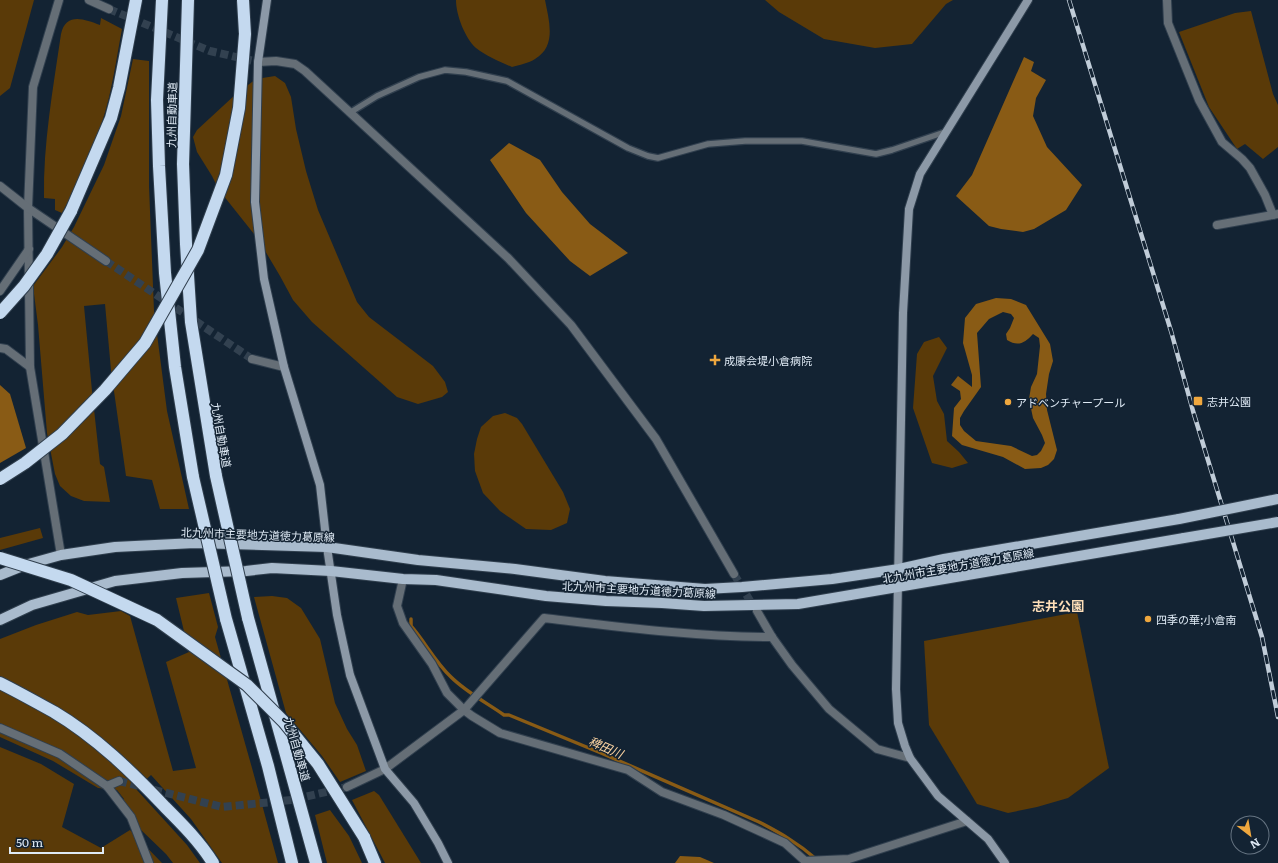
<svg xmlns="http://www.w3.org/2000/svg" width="1278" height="863" font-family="Literata,'Noto Sans JP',serif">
<rect width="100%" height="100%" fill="#132333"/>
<g fill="#5a3a08">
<polygon points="0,0 34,0 10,88 0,96"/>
<path d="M 456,0 L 545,0 C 549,21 557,46 535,59 C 529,63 519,65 512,67 C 500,62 486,56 476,48 C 465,38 456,15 456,0 Z"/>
<polygon points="765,0 953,0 946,4 912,44 875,48 824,39 779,12"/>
<polygon points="1251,11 1273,94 1278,105 1278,147 1263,159 1245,144 1237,149 1209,107 1179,32 1235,13"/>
<path d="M 101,18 L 122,29 C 116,60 112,92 102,122 C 92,154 78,184 62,213 L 55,210 L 55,199 L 44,198 C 43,144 53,89 61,34 C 66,12 84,19 100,25 Z"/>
<polygon points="133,59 149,61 149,186 154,311 167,411 189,509 160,509 152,480 126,476 111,370 105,304 84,306 92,391 100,464 104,467 110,502 84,501 71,496 60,486 55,474 47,433 38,325 33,286 62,247 74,227 104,165 121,116"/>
<polygon points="275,76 285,83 291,97 296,129 306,171 318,210 357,302 369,317 433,366 445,382 448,392 442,397 418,404 397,397 312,322 293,300 280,276 258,239 219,190 212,176 197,152 193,137 197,130 236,94 256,79"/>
<polygon points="939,337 947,348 933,376 937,401 944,414 947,441 959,452 968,463 952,468 932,463 913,408 917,354 924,342"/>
<polygon points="505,413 517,418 522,424 563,492 570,509 567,523 551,530 526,529 500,511 483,493 475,471 474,454 477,439 481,427 493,416"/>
<polygon points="40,528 43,538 0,550 0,538"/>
<polygon points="209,593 218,627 215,637 252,768 278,863 222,863 191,819 151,775 136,789 187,845 200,863 173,863 166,854 139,828 119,804 124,799 117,790 98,788 53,761 0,737 0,639 36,625 77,612 88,615 121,611 130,616 173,771 196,768 166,662 189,652 176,598"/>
<polygon points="272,596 287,598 301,608 320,639 335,703 347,729 357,745 366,771 340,782 322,756 286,713 254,597"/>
<polygon points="1077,612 1109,768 1068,798 1037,807 1008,813 977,804 929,725 924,641"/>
<polygon points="0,747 41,764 74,784 62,827 101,848 130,830 162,863 0,863"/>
<polygon points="374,791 379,795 421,863 385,863 352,800"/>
<polygon points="330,810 349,836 362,863 327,863 315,815"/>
</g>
<g fill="#895b15" fill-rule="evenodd">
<polygon points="1024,57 1034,62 1031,71 1046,80 1036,98 1033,116 1047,147 1082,185 1066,210 1034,229 1023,232 1001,229 989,226 956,196 972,175"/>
<polygon points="509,143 540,160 562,192 590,224 628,253 590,276 570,261 526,213 490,160"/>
<path d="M 996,298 L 1011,299 L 1026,305 L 1050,344 L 1053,361 L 1049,374 L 1046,394 L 1047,410 L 1057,450 L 1054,459 L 1048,465 L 1041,468 L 1025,469 L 1003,457 L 962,445 L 952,436 L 954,408 L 961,399 L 960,391 L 951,385 L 958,376 L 972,387 L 972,375 L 963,343 L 965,318 L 976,304 ZM 1003,312 L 1011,314 L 1014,318 L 1010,328 L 1006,334 L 1007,340 C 1018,347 1025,343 1033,334 L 1039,338 L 1040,346 L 1037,374 L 1031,387 L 1029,399 L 1033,418 L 1042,435 L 1045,443 L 1041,451 L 1037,455 L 1032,456 L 1011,446 L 976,441 L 964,431 L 960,425 L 960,418 L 964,411 L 981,387 L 977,333 L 989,319 Z"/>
<polygon points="0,385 10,394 26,448 0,463"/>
<polygon points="680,856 700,857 714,863 675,863"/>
</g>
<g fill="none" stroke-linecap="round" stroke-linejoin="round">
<path stroke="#895b15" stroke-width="3.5" d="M 411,619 L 411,626 C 425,642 435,662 451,677 C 466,692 487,703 504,715 L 509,715 L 601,753 L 759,822 C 780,833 798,843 816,859"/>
<g stroke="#324150" stroke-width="8" stroke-dasharray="8 4" stroke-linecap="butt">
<polyline points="109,9 210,51 258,62"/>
<polyline points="106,261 252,359"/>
<polyline points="734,574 755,609"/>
<polyline points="119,781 222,807 292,800 347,787"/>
</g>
<defs>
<polyline id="lane" points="351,112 377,96 419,77 445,70 466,72 507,81 628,148 648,156 658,158 708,144 745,141 802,141 876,154 892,150 945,132"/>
<g id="street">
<polyline points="59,0 33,87 28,208 30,367 61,555"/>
<polyline points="89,0 109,9"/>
<polyline points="1167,0 1168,23 1199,100 1222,142 1242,159 1250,168 1265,195 1273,215"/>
<polyline points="258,62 276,61 295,64 305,71 508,258 571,325 656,439 734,574"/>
<polyline points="0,186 28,208 106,261"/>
<polyline points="1217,225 1278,214"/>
<polyline points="0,291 29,249"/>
<polyline points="0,348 6,349 30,367"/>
<polyline points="252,359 284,367"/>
<polyline points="403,579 397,606 403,623 432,664 447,693 464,710 472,716 500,733 628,770 662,792 724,815 785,843 805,861 849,859 967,821"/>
<polyline points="757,611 772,637 792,665 829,709 877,749 910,758"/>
<polyline points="0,728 60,754 107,786 131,817 149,863"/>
<polyline points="107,786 119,781"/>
<path d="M 347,787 L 385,769 L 464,710 L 544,618 C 620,627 696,637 772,637"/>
</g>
<g id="secondary">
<polyline points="267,0 258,62 255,202 264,279 284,367 320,485 327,547 337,615 350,675 385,769 414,803 438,843 448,863"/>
<polyline points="1005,863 988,839 938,796 910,758 905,746 898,723 896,689 903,313 909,209 920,174 1028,0"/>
</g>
<g id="primary">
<polyline points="0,575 25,565 61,555 115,547 195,543 327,547 418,560 515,569 605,581 705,589 742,587 832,579 899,569 944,559 1179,519"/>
<polyline points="0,620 32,605 115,581 182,573 246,571 272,568 331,571 403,579 436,580 546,596 606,601 662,603 704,606 798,604 1184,538"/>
</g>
<g id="highway">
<polyline points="162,0 157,100 159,166 165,273 175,367 193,477"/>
<polyline points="188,0 183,164 186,244 191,322 216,476"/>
<polyline points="71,211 111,118 119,88 136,0"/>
<polyline points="248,618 316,863"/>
<polyline points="226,619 268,766 292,863"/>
<path d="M 0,683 C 18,692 36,702 54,712 C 96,737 132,772 165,807 C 182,824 200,842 213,863"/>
<polyline points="364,837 375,863"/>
</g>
</defs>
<use href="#lane" stroke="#303f4e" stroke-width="8"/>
<use href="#street" stroke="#303f4e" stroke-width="10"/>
<use href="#secondary" stroke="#303f4e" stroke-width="10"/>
<use href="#primary" stroke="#303f4e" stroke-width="12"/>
<use href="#highway" stroke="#303f4e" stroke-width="14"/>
<use href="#lane" stroke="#656e76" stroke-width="5.5"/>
<use href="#street" stroke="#656e76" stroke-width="8"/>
<use href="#secondary" stroke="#8c99a7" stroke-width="8"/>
<use href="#primary" stroke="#a9bbcd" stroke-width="10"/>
<use href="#highway" stroke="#c4d9ef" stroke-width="12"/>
<defs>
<polyline id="rail" points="1069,0 1171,331 1193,411 1262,637 1278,717"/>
</defs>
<use href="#rail" stroke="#c0ccd8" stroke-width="4.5"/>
<use href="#rail" stroke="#132333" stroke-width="3" stroke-dasharray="9" stroke-linecap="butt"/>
<defs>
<g id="primary-bridge">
<polyline points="1179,519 1278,499"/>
<polyline points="1184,538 1278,522"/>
</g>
<g id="highway-bridge">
<polyline points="0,313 24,286 47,254 71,211"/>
<polyline points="216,476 248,618"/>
<polyline points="193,477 226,619"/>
<polyline points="0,479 25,463 62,434 105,390 145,343 198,250 226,175 239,108 245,34 243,0"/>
<polyline points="0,558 71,580 157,620 247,685 284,722 318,764 364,837"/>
</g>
</defs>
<use href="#primary-bridge" stroke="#303f4e" stroke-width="12" stroke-linecap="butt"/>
<use href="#highway-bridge" stroke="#303f4e" stroke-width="14" stroke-linecap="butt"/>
<use href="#primary-bridge" stroke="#a9bbcd" stroke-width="10"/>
<use href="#highway-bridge" stroke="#c4d9ef" stroke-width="12"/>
</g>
<g fill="#efa73e" stroke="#132333" stroke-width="1.5">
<path d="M713 354h4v4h4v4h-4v4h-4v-4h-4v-4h4z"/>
<rect x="1193" y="396" width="10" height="10" rx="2"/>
<circle cx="1008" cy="402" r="4"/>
<circle cx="1148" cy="619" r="4"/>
</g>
<g text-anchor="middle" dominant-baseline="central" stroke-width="3" stroke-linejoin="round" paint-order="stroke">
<g font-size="11" fill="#dfeaf5" stroke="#132333">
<text transform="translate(171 115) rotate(-89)">九州自動車道</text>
<text transform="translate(222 435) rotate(80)">九州自動車道</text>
<text transform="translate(258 534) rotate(2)">北九州市主要地方道徳力葛原線</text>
<text transform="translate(958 565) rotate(-10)">北九州市主要地方道徳力葛原線</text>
<text transform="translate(639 589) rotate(3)">北九州市主要地方道徳力葛原線</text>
<text transform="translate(298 749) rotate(74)">九州自動車道</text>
</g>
<g font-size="11" fill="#dfeaf5" stroke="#132333" text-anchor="start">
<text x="724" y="360">成康会堤小倉病院</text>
<text x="1207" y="401">志井公園</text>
<text x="1016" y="402">アドベンチャープール</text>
<text x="1156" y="619">四季の華;小倉南</text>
</g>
<g font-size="12" font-style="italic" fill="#fbd3a1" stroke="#132333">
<text transform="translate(606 747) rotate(23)">稗田川</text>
</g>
<g font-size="13" font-weight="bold" fill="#fddeb8" stroke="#132333">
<text x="1058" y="605">志井公園</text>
</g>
</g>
<g transform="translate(1250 835) rotate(149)"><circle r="19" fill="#132333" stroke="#657381"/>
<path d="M0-3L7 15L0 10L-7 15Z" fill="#efa73e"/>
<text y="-6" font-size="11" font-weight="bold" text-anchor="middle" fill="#dfeaf5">N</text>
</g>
<path d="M10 847v6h93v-6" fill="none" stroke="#dfeaf5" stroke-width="2"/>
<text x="16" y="847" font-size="12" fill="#dfeaf5" stroke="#132333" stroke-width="3" paint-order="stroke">50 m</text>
</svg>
